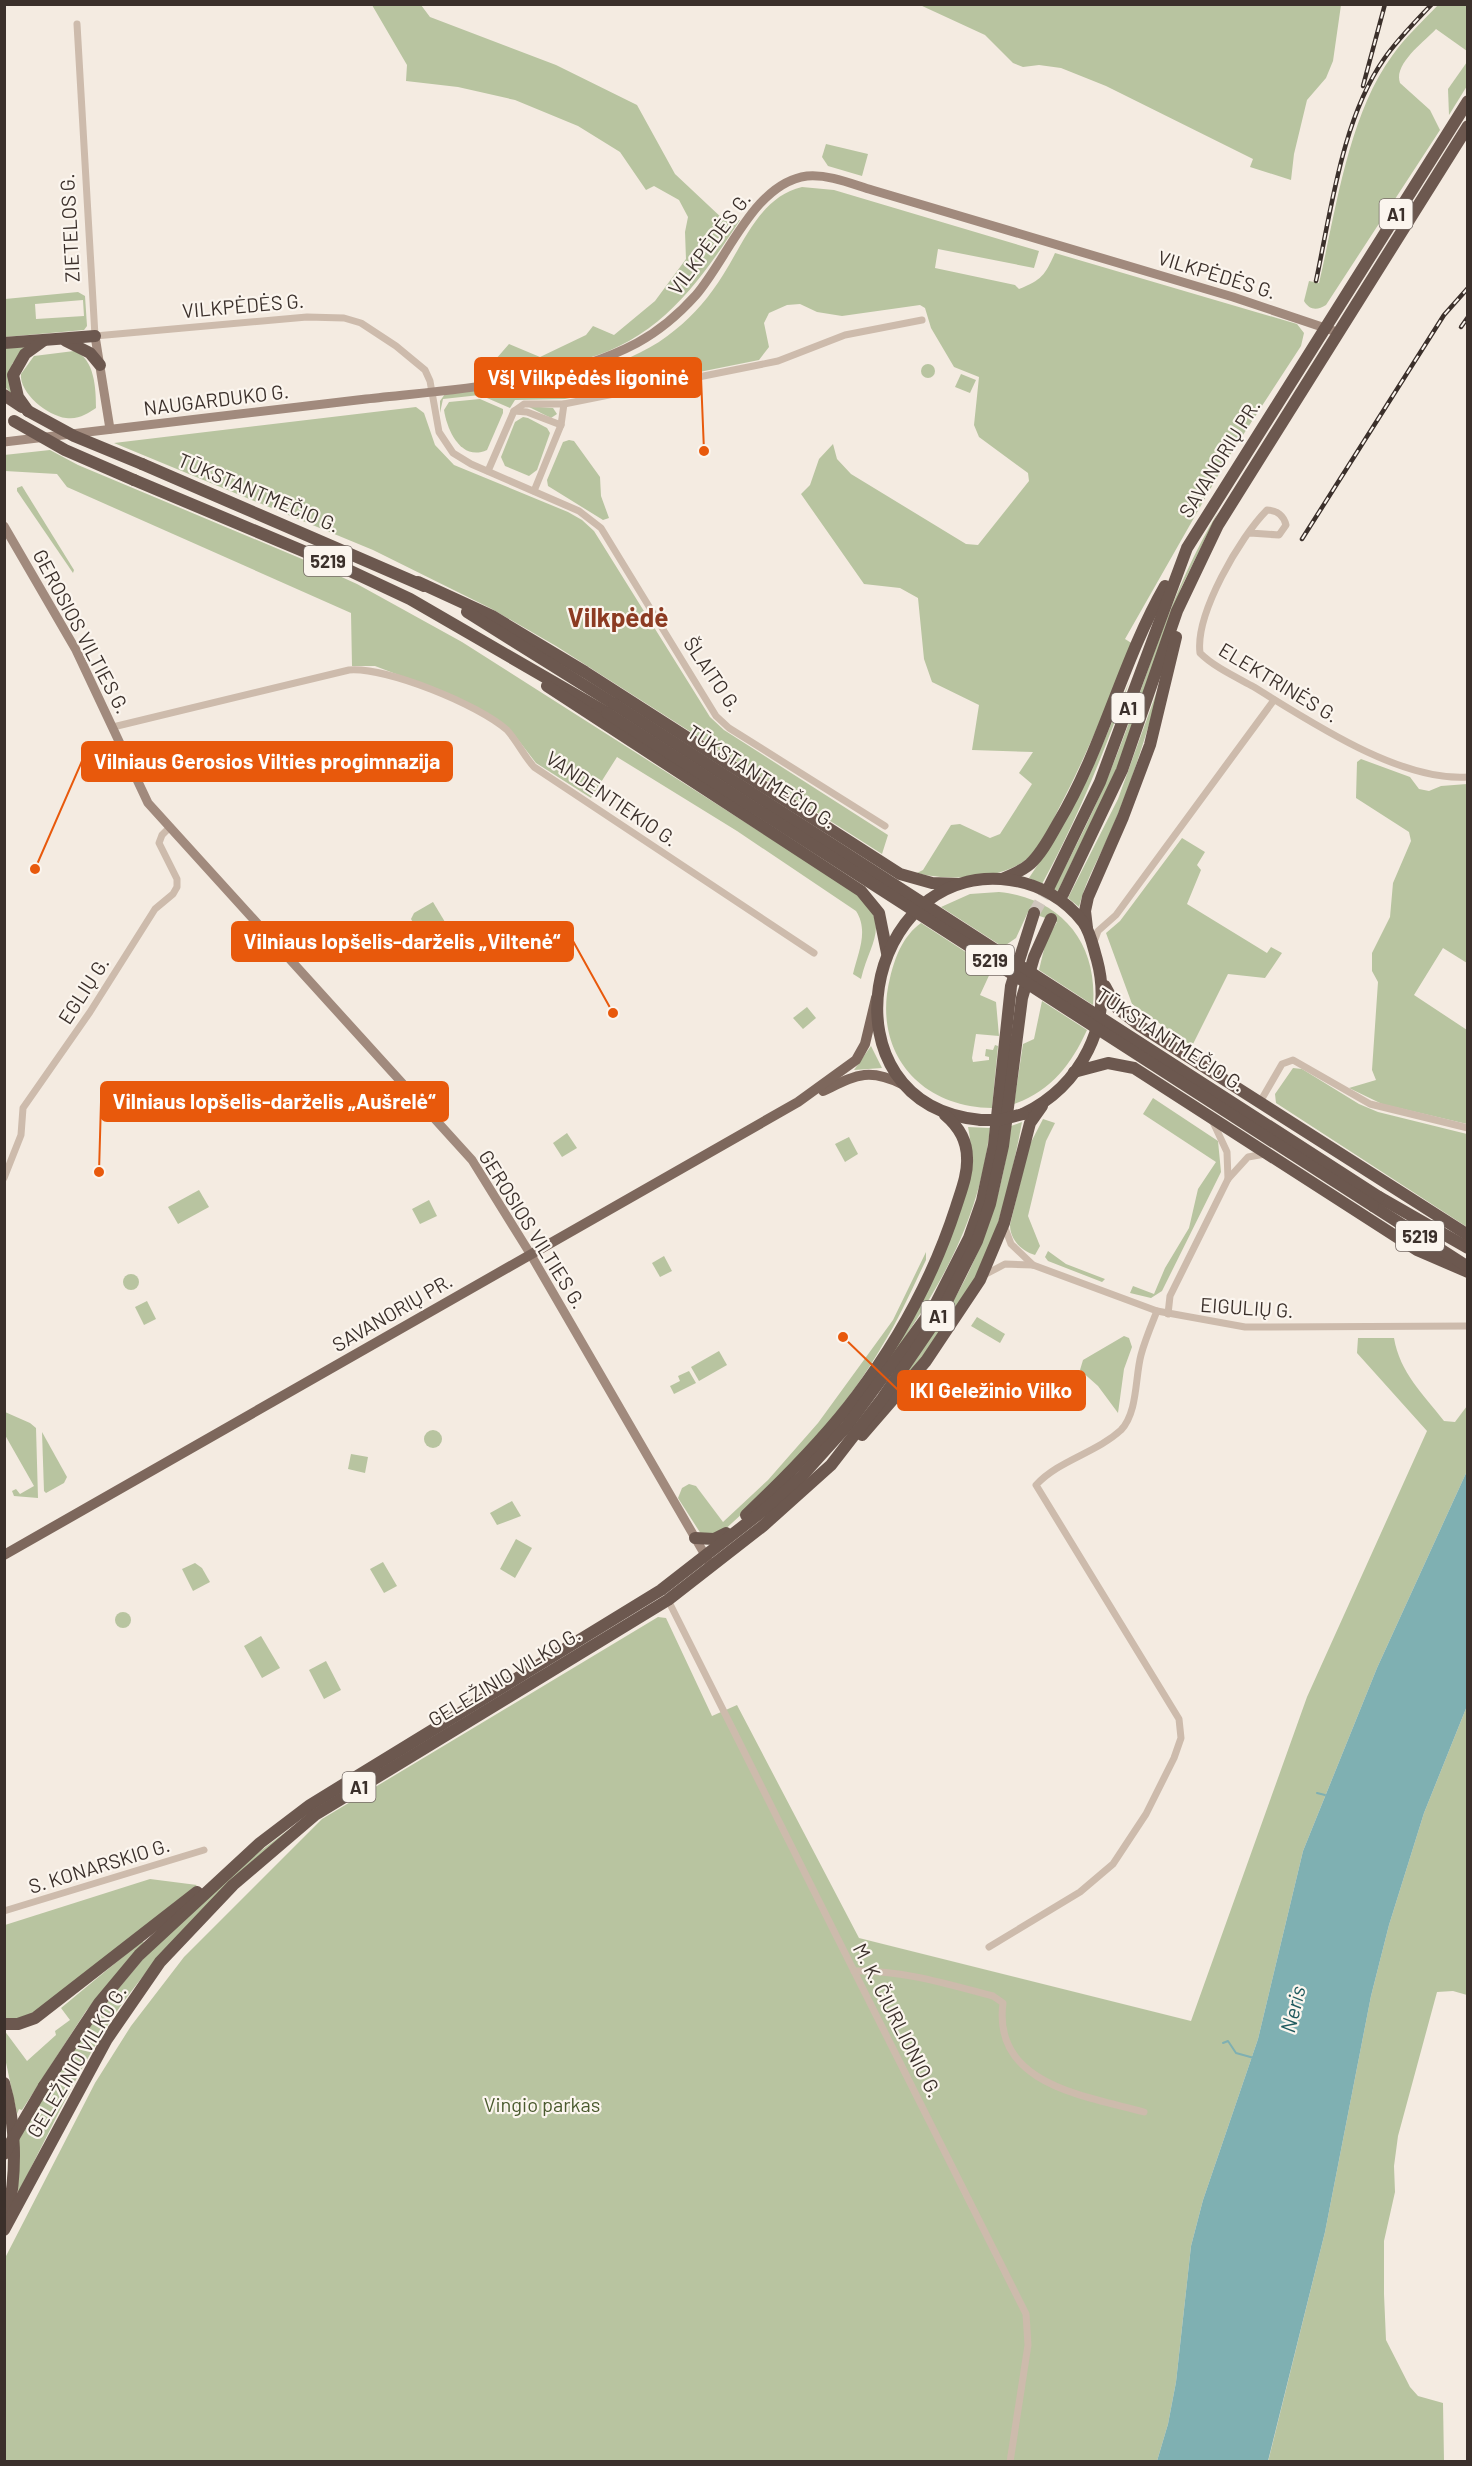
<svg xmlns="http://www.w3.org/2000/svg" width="1472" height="2466" font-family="Barlow,sans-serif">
<rect width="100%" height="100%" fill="#f4ebe1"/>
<g fill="#b8c4a0" fill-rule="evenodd">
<path d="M 372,5 L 421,5 L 430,17 L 556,65 L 637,105 L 675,174 L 724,220 L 740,220 C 697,286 656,344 573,362 C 543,369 512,371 482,375 L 509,344 L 540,357 L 586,335 L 593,326 L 614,335 L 655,301 L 686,259 L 685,232 L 688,217 L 679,200 L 654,186 L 646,190 L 620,152 L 578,126 L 515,100 L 458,87 L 406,81 L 407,65 Z"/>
<polygon points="920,5 1341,5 1333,61 1326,78 1307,100 1294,154 1291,180 1250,167 1253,159 1106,86 1061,68 1039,65 1023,67 1013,63 985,35"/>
<path d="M 1438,5 L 1467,5 L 1467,51 L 1436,29 C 1425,41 1393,64 1400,83 L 1430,110 L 1440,130 L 1326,305 C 1318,310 1310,311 1304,301 L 1309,281 L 1319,283 C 1336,211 1348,116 1392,56 C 1405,37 1423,21 1438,5 Z"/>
<polygon points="1467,62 1467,86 1449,115 1448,89"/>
<polygon points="826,144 868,154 862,176 828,166 822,157"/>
<path d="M 802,187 L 834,190 L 1039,251 L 1034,268 L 938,249 L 935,268 L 1015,285 L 1019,289 C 1042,280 1045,275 1055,253 L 1297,324 L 1304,333 L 1301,346 L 1228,458 L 1125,639 L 1133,644 C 1109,699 1087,755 1059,808 C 1051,824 1042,846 1028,858 C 1004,880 947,881 917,873 L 923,870 L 951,825 L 960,824 L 990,838 L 1000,834 L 1032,784 L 1019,773 L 1033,752 L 972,750 L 979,705 L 932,682 L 924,659 L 918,598 L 900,588 L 864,584 L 801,494 L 810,485 L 819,459 L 833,444 L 837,459 L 851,474 L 966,544 L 978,545 L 1029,481 L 1028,473 L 979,437 L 974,425 L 979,377 L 954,367 L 931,328 L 925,308 L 920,305 L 842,316 L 817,312 L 800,304 L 787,305 L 769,313 L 764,323 L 769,347 L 759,360 L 565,399 L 515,400 L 510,408 L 480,395 L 443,399 L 440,413 L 440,401 L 445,394 C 517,386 619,378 675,330 C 694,315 710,296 723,275 C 744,242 760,197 802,187 Z"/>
<path d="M 78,292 L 85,296 L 87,326 L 84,330 L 5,337 L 5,299 ZM 83,300 L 84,316 L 36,319 L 35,304 Z"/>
<polygon points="27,347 12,364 11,393 5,387 4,348"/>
<path d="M 74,351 C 95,358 96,390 96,408 C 88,413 79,420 66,418 C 48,416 19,393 21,374 L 34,356 Z"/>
<circle cx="928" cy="371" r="7"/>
<polygon points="961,374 976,380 970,393 955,387"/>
<path d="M 480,399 L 503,409 L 503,413 L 487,450 C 461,462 447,430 444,410 L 449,402 Z"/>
<polygon points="527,406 553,408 557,414 551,418"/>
<polygon points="416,407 424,413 435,445 454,465 568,512 582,520 594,531 710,717 724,730 888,835 882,854 556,646 492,609 373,550 114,443"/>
<polygon points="528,418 547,428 550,433 537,470 529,476 505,466 501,457 515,422 523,417"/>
<polygon points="569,440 574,441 600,477 601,496 609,518 603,520 548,486 547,480 563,442"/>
<path d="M 50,450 L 78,465 L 302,559 L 357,584 L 462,642 L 858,894 C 891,927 870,941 861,979 L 853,974 C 858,953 869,931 856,911 L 737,831 L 617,757 L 591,798 L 536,763 L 516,737 L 446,693 L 375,666 L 352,666 L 351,613 L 67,487 L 57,474 L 5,471 L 4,455 Z"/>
<polygon points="22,486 74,570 73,573 17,491 17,488"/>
<path d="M 1218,512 L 1181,588 L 1119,764 L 1058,891 L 1053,889 C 1077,846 1098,802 1116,757 C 1150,671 1170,592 1218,512 Z"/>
<path d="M 1166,666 C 1151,719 1136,771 1115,821 C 1104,850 1086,877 1079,907 L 1068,898 L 1118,799 Z"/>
<path d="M 1130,680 C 1105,750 1078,818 1042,884 L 1029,878 L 1054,840 L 1089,776 Z"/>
<polygon points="1361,759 1410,777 1419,789 1429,791 1441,786 1467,784 1467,963 1443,948 1414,995 1467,1030 1467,1124 1382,1104 1349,1088 1376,1080 1372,1070 1378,982 1372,971 1372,953 1390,917 1393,883 1411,841 1409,832 1356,798 1357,762"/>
<polygon points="1182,838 1205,852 1197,865 1201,870 1187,904 1267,953 1271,947 1282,953 1265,978 1228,974 1192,1046 1132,1004 1106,933 1120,921"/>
<path d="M 999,892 C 1061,898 1098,943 1093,1005 L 1039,970 L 1046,941 L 1057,922 L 1028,912 L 1016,938 L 1003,947 L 941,907 L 970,894 Z"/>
<polygon points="433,902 445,922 421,936 411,919 414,913"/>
<path d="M 921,923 L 992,969 L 980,995 L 996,1002 L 999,1036 L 976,1034 L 972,1058 L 973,1062 L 989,1060 L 989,1057 L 985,1056 L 986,1049 L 993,1050 L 995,1045 L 998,1046 L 992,1108 C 918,1107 872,1050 890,978 C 895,957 903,936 921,923 Z"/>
<path d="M 1042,1001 L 1087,1030 C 1071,1065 1051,1091 1014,1104 L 1023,1044 L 1034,1039 Z"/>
<polygon points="807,1007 816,1018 803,1029 793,1018"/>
<polygon points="871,1046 882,1068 854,1070"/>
<polygon points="1293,1068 1302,1069 1359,1104 1378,1112 1467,1134 1467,1227 1276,1103 1275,1094"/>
<polygon points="1153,1098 1218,1141 1221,1172 1162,1291 1151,1298 1130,1293 1133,1286 1154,1294 1165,1268 1189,1228 1198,1189 1216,1162 1143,1114"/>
<path d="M 1043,1119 L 1055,1123 L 1046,1141 L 1028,1216 L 1040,1246 L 1035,1255 C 1021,1251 1010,1239 1010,1225 L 1029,1146 Z"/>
<path d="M 1022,1122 C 1013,1170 1002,1218 983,1264 C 960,1318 907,1374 870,1420 C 945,1321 995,1254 1011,1126 Z"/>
<path d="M 968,1127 L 990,1128 C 978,1234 930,1301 872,1386 C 910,1327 939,1275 958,1208 C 967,1176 975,1160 968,1127 Z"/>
<polygon points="567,1133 577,1148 562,1157 553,1143"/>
<polygon points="849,1137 858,1154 845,1162 835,1144"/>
<polygon points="199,1190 209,1207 178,1224 168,1207"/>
<polygon points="429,1200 437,1216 420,1224 412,1209"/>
<polygon points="1048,1251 1066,1264 1105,1279 1102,1282 1048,1261 1045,1257"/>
<path d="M 926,1252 L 926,1260 C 912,1289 899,1319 882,1346 C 841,1417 781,1479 721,1533 L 701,1534 L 678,1498 L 682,1488 L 689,1484 L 696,1486 L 723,1522 L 768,1480 L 818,1423 L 893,1320 Z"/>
<polygon points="664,1256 672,1271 660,1277 652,1263"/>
<circle cx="131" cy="1282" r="8"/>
<polygon points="147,1301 156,1319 144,1325 135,1307"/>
<polygon points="977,1317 1005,1334 1000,1343 971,1326"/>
<polygon points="1124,1336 1129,1338 1132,1347 1124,1369 1118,1413 1098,1386 1080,1370 1083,1360"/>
<path d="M 1358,1338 L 1394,1338 C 1400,1373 1423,1394 1444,1421 L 1455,1422 L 1467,1406 L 1467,1471 L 1377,1668 L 1303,1851 L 1258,2039 L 1203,2200 L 1191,2246 L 1176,2382 L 1168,2424 L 1157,2461 L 5,2461 L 5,2258 L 95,2083 L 131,2026 L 184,1957 L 322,1819 L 658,1617 L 666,1618 L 712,1716 L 737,1705 L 859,1938 L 1191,2021 L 1307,1697 L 1427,1431 L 1357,1353 Z"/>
<polygon points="719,1351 727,1365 699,1381 691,1367"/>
<polygon points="689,1371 696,1383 674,1394 670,1386 680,1381 678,1376"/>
<polygon points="5,1412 30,1423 36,1428 38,1498 14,1496 12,1491 16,1489 20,1494 34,1486 5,1435"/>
<circle cx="433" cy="1439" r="9"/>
<polygon points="42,1432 67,1477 64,1483 46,1493 44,1491"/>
<polygon points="351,1454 368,1457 365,1473 348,1469"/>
<polygon points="512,1501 521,1516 497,1525 490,1513"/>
<polygon points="516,1539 532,1548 515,1578 500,1569"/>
<polygon points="383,1562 397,1586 384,1593 370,1569"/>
<polygon points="195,1563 202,1568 210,1582 193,1591 182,1569"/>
<circle cx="123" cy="1620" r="8"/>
<polygon points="261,1636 280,1668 262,1678 244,1646"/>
<polygon points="326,1661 341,1690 324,1699 309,1670"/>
<polygon points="1467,1706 1467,1995 1453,1991 1437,1992 1398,2136 1394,2166 1395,2192 1384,2241 1384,2294 1386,2340 1410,2387 1418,2396 1443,2403 1444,2461 1268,2462 1325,2232 1371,1996 1389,1925 1424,1813"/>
<path d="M 311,1813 C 242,1868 180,1926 127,1997 C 83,2057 52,2128 18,2193 L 19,2139 L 42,2099 L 99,2012 L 148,1953 L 231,1873 Z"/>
<polygon points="150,1879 197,1885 35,2012 19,2018 5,2019 5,1925"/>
<polygon points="142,1941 144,1942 86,2011 22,2110 19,2109 17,2114 5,2058 4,2030 27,2061 56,2035 55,2031 70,2020 61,2008"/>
</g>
<polygon fill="#7fb0b2" points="1467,1471 1467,1706 1424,1813 1389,1925 1371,1996 1325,2232 1268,2461 1157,2461 1168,2424 1176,2382 1191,2246 1203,2200 1258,2039 1303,1851 1377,1668"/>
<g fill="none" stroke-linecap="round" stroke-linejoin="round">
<g stroke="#7fb0b2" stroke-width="2">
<polyline points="1317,1793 1325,1795"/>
<polyline points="1223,2043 1228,2041 1236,2053 1254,2058"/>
</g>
<polyline stroke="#cfc6bd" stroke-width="12" stroke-dasharray="12 6" stroke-linecap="butt" points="1034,913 1049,887"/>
<g stroke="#cdbbac" stroke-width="7">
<polyline points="77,24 95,336 307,317 344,318 361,323 396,346 425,370 430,381 439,432 453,453 471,464 579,511 601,528 716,716 729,728 885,826"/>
<polyline points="514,411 524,404 564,404 778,361 845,335 922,320"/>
<polyline points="561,425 564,404"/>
<polyline points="488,471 514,411 527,412 561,425 534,491"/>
<path d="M 1250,533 L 1279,535 L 1286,525 C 1284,516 1277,510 1267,510 C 1240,537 1195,614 1200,653 C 1214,667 1236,677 1254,687 C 1311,722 1400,782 1468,777"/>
<path d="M 113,727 L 349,670 C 387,667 479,705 507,730 C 517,741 524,756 534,767 L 814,953"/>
<polyline points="1094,942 1098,931 1116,915 1274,700"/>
<polyline points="1260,1102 1282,1064 1293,1060 1370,1104 1468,1128"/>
<polyline points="1213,1122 1227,1152 1228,1179"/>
<polyline points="4,1178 21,1135 23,1108 90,1012 155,909 173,894 177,887 177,879 159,843 162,835 169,828"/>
<polyline points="1005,1228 1011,1244 1033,1265"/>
<polyline points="986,1274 1005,1264 1033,1265 1157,1311 1245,1327 1468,1326"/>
<polyline points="1168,1314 1170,1296 1228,1179 1248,1157 1265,1154"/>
<polyline points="668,1600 1026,2314 1028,2345 1010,2462"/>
<polyline points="4,1911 204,1850"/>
<path d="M 989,1947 L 1080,1892 L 1113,1864 L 1146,1814 L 1174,1758 L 1181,1738 L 1179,1719 L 1036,1485 C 1059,1460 1096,1453 1121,1430 C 1138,1412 1135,1377 1141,1355 C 1145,1340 1151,1326 1157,1311"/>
<path d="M 854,1971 C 902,1970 947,1984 993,1996 L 1003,2003 C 992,2085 1086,2096 1144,2112"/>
</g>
<g stroke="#a18a7d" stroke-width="9">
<polyline points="95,336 110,429"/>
<path d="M 4,442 C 125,427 246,413 366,399 C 453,389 558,385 637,343 C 659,331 679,314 696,295 C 728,258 754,183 807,176 C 829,174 852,184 872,190 L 1233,297 L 1337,332"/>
<polyline points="4,526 76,650 148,803 472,1160 531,1255 712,1567"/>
</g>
<g stroke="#7d675c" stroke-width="10">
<path d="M 823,1091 C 855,1076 867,1067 902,1084"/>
<polyline points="4,1555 798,1102 856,1060 865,1044 876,998"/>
</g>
<g stroke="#6c584f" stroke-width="12">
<polyline points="66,341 90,353 100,365"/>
<polyline points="4,343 95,336"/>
<polyline points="4,395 22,407"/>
<polyline points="28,411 18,397 13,375 25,354 43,341"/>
<polyline points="142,464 424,586"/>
<polyline points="134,480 346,569 410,599 607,713"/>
<polyline points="418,582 492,616 585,672 900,874 932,883 958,884"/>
<polyline points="467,612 614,704"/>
<polyline points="547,686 861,891 879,913 887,953"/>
<path d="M 1002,879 C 1012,875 1022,871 1030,864 C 1042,853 1050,837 1058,823 C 1103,748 1122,661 1165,586"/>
<polyline points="1049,887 1100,782 1187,548 1468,101"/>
<polyline points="1063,894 1122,770 1177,611 1218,525 1468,126"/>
<polyline points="1087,928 1085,911 1088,897 1123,817 1150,745 1176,637"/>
<polyline points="1105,986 1117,1008 1140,1026 1468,1235"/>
<polyline points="1074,1072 1108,1063 1134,1068 1417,1250 1468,1272"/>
<path d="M 981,1120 C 817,1105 863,860 1010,880 C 1039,884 1065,899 1083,922 C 1091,933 1093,947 1097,960 C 1114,1023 1081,1086 1023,1114"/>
<polyline points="1379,1197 1468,1248"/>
<polyline points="1373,1206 1465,1265"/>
<polyline points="862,1435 926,1361 980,1280 1004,1223 1030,1123 1042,1106"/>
<path d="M 746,1515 C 785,1478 825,1438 857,1395 C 900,1338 934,1275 956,1207 C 961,1191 968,1174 967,1158 C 967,1141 958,1126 945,1115"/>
<polyline points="695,1538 714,1539 726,1533"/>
<polyline points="4,2024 18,2024 35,2018 197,1892"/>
<path d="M 4,2083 C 16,2124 17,2171 8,2214"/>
<polyline points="44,2086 99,2003 139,1955 260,1843 310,1805 661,1590 769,1506 801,1477 847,1426 934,1307 969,1238 982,1201 994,1145 1011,986 1034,913"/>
<polyline points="4,2230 107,2039 160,1962 233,1885 315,1815 668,1600 763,1526 831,1465 882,1399 942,1311 977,1241 990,1204 1003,1146 1022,998 1034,957 1051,919"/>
</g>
<defs>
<g id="rail">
<polyline points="1363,86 1385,4"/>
<path d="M 1316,281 C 1331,211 1342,119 1384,59 C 1397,40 1415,22 1432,4"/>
<polyline points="1461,327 1468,317"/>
<polyline points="1302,539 1444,315 1468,288"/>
</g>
</defs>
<use href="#rail" stroke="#3b302b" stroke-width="4.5"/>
<use href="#rail" stroke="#fbf5ee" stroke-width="2" stroke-dasharray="7" stroke-linecap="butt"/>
<g stroke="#6c584f" stroke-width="12">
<polyline points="28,411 74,436 142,464"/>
<polyline points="14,421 65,450 134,480"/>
<polyline points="614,704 1379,1197"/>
<polyline points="607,713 1373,1206"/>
<polyline points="981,1120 1000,1120 1023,1114"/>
<polyline points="4,2154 44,2086"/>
</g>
</g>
<g text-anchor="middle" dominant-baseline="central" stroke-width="4.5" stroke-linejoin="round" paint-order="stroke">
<g fill="#fbf5ee" stroke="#756b66" stroke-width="1.5">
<rect x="1379.5" y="199" width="33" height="30" rx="4.5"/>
<rect x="304" y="546" width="48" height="30" rx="4.5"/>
<rect x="1111.5" y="693" width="33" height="30" rx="4.5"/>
<rect x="966" y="945" width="48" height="30" rx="4.5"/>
<rect x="1396" y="1221" width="48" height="30" rx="4.5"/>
<rect x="921.5" y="1301" width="33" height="30" rx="4.5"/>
<rect x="342.5" y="1772" width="33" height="30" rx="4.5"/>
</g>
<g font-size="18" font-weight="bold" fill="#3b302b">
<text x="1396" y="214">A1</text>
<text x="328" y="561">5219</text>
<text x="1128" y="708">A1</text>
<text x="990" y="960">5219</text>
<text x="1420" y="1236">5219</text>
<text x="938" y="1316">A1</text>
<text x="359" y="1787">A1</text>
</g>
<g font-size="20" fill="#3b302b" stroke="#fbf5ee">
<text transform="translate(69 228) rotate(-93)">ZIETELOS G.</text>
<text transform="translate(709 243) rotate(-53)">VILKPĖDĖS G.</text>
<text transform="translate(1217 274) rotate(17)">VILKPĖDĖS G.</text>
<text transform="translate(243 305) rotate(-5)">VILKPĖDĖS G.</text>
<text transform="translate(216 399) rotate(-7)">NAUGARDUKO G.</text>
<text transform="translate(1219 458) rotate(-58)">SAVANORIŲ PR.</text>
<text transform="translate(259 492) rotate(23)">TŪKSTANTMEČIO G.</text>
<text transform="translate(82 631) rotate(62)">GEROSIOS VILTIES G.</text>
<text transform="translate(713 674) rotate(56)">ŠLAITO G.</text>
<text transform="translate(1279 682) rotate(31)">ELEKTRINĖS G.</text>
<text transform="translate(762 776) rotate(33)">TŪKSTANTMEČIO G.</text>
<text transform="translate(612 798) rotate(34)">VANDENTIEKIO G.</text>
<text transform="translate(83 990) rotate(-57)">EGLIŲ G.</text>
<text transform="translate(1171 1039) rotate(33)">TŪKSTANTMEČIO G.</text>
<text transform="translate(533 1229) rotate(58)">GEROSIOS VILTIES G.</text>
<text transform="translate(1247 1307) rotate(4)">EIGULIŲ G.</text>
<text transform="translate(392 1312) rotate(-30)">SAVANORIŲ PR.</text>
<text transform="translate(504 1676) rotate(-31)">GELEŽINIO VILKO G.</text>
<text transform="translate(99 1865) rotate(-17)">S. KONARSKIO G.</text>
<text transform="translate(898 2020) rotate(63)">M. K. ČIURLIONIO G.</text>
<text transform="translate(76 2061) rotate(-59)">GELEŽINIO VILKO G.</text>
</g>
<g font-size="20" fill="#4a5a2e" stroke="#fbf5ee">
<text x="542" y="2104">Vingio parkas</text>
</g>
<g font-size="21" font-style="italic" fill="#1f5a5e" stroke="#fbf5ee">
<text transform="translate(1292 2009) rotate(-76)">Neris</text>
</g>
<g font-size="26" font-weight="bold" fill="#8c3b22" stroke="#fbf5ee">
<text x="618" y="616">Vilkpėdė</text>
</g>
</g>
<path fill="none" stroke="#e8590c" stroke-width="2" d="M704 451L701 377M35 869L82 761M613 1013L573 941M99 1172L101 1102M843 1337L898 1390"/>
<g fill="#e8590c" stroke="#fbf5ee" stroke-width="2">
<circle cx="704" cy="451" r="6"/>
<circle cx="35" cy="869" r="6"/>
<circle cx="613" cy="1013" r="6"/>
<circle cx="99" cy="1172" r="6"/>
<circle cx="843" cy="1337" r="6"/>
</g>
<g fill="#e8590c" stroke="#e8590c" stroke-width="2">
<rect x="475" y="358" width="226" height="39" rx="6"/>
<rect x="82" y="742" width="370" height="39" rx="6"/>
<rect x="232" y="922" width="341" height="39" rx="6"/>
<rect x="101" y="1082" width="347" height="39" rx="6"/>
<rect x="898" y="1371" width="187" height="39" rx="6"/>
</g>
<g font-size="21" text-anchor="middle" font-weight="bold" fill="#fff">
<text x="588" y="385">VšĮ Vilkpėdės ligoninė</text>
<text x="267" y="769">Vilniaus Gerosios Vilties progimnazija</text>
<text x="402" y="949">Vilniaus lopšelis-darželis „Viltenė“</text>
<text x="274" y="1109">Vilniaus lopšelis-darželis „Aušrelė“</text>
<text x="991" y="1398">IKI Geležinio Vilko</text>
</g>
<rect width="1472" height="2466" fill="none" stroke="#3b302b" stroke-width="12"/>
</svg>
